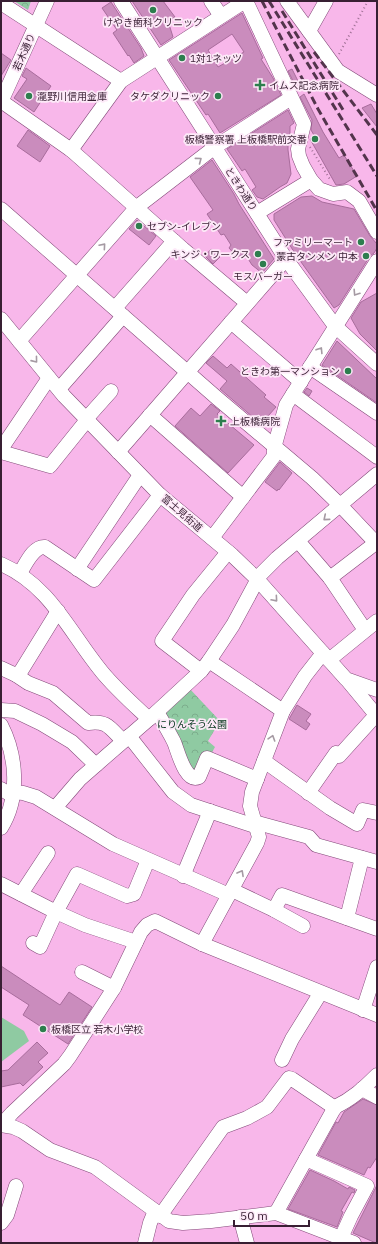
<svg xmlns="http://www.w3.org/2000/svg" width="378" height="1244" font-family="'IBM Plex Sans','Noto Sans JP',sans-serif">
<defs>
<pattern id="park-crowns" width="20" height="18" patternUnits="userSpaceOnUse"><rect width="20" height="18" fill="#8fcaa2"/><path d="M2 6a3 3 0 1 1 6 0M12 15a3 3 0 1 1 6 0" fill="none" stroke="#7cad8c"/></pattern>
</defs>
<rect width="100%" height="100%" fill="#f8b7ea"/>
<g fill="url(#park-crowns)">
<polygon points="14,1 31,1 28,10"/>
<polygon points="189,688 220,721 208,741 215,747 210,756 194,775 162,713"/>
</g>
<polygon fill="#8fcaa2" points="1,1017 24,1031 29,1041 1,1062"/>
<g fill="#ca8cbd" stroke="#a86c9c" fill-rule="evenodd">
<polygon points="132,1 163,1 175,17 168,21 173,37 161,45"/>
<polygon points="111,2 141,48 144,56 134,63 129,55 128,56 113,33 117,30 102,8"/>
<path d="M 242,13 L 263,58 L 261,59 L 273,78 L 281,95 L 220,133 L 208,114 L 206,115 L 169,60 ZM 232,34 L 244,52 L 218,67 L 208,50 Z"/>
<polygon points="1,53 11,60 1,76"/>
<polygon points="26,68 51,86 34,112 14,98 27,79 22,76"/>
<polygon points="292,69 299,83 295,85 288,71"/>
<polygon points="304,94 323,132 339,158 344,155 357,176 344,184 336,185 310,139 315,137 311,130 312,120 300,97"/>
<polygon points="371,104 377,114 377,127 362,108"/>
<polygon points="288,110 294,123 290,126 290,136 288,136 288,150 291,174 287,183 280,187 263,199 257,197 252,190 256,187 245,169 242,171 227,149"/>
<polygon points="28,130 50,146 40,162 17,146"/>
<polygon points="212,160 234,194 239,204 274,259 262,273 252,265 245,254 237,257 229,248 231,245 224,234 221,235 207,214 213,210 190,177"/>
<polygon points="312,196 322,202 354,209 370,236 377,244 377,248 374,253 370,256 339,305 334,308 296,255 274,220 274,214 301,197"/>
<polygon points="137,220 156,236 149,245 129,229"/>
<polygon points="211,249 220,257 213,264 205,256"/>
<polygon points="377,293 377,351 360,334 351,318 361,302"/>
<polygon points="337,341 377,379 377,403 322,365"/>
<polygon points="213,356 227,368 231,364 266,395 264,397 276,407 261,424 220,389 227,381 206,363"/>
<polygon points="307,388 312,391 309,396 304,392"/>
<polygon points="211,404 220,411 217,414 254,445 228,473 175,426 191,408 200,416"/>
<polygon points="280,462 292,473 279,490 278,489 277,491 265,482"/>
<polygon points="297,705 311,714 306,721 310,724 306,730 289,719"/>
<polygon points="1,966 60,1005 69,992 92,1007 68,1044 23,1015 29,1005 1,987"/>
<polygon points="37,1042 48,1053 38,1062 43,1067 23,1086 20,1083 1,1087 1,1071 8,1070"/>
<polygon points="363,1099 377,1105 377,1157 370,1168 368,1167 364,1175 318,1155 336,1122 338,1123 344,1112"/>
<polygon points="310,1170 334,1181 348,1189 349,1187 355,1190 354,1193 352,1192 341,1211 343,1212 337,1227 288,1209"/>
<polygon points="377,1185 377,1243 376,1243 353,1233"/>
</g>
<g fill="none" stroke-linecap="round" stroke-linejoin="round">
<defs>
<g id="minor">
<polyline points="121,1 286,259 335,326 377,364"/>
<polyline points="211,1 221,16"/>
<polyline points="246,1 304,124 298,149 299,156 303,166 311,180 319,189 333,194 347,192 359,201 377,232"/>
<polyline points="287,1 338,71 377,95"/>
<polyline points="1,3 121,81"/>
<polyline points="309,31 326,1"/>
<polyline points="1,101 71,150 183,249 247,303"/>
<polyline points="1,102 47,1"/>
<polyline points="71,150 121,81 245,1"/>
<polyline points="1,209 217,398 312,478 341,506 377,544"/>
<polyline points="257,213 311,180"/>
<polyline points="115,308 174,241"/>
<polyline points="1,319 64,396 160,495 232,555 257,579 346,679 377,690"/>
<polyline points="231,322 301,382"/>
<polyline points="19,341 137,207 215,147 291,98"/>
<polyline points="310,367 377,413"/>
<polyline points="59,389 123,316"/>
<polyline points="293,394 377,457"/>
<polyline points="150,415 243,497"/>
<polyline points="86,419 111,391"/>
<polyline points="1,449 49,378"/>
<polyline points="1,452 50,466 87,420"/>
<polyline points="118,452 286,259"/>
<polyline points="212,538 274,456 274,448 286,405 377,261"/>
<polyline points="298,541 330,578 365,630"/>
<path d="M 1,564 C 51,586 69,632 102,672 C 116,689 133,704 149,719"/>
<polyline points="77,569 140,475"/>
<path d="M 20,573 C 26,564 33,546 45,547 L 94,580 L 160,495"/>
<polyline points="330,578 377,542"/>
<polyline points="329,660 377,621"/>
<polyline points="209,661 283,711"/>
<polyline points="1,668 16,675 21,671 58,611"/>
<polyline points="201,671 162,641 193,595 228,552"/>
<path d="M 16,675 L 28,683 L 53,693 L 88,723 C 107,720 110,728 123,741"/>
<polyline points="348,681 377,716"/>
<polyline points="1,710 15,711 42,724 72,742 96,765"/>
<path d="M 157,712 C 163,722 169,732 174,742 C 178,751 185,783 199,777 L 207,758 L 257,779"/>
<path d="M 1,725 C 17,756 20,798 1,828"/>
<polyline points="129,736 173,792 191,805 255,826"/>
<polyline points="264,761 330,808 357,824 363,810 377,813"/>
<polyline points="1,789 13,796"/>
<polyline points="14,792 23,793 36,797 113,844 229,895"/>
<polyline points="308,793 336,753 339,756 376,715"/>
<polyline points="55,808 80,779 96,765 149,719 201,671 209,661 233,625 260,575 277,558 377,474"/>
<polyline points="254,822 309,837 316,845 377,862"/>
<polyline points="183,876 210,811"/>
<polyline points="1,884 56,912 85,925 136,942"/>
<polyline points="232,890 274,910 282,895 377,929"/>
<polyline points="21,894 48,853"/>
<polyline points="274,910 303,926"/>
<polyline points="347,918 362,858"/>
<polyline points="33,943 40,947 56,912 77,874 127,896 134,894 148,860"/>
<polyline points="202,944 257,843 259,837 250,806 252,792 283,711 305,676 323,653"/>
<polyline points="82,972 114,988"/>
<polyline points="363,1010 377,967"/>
<polyline points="282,1060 292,1039 318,997 319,992"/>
<polyline points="362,1089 377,1097"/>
<polyline points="1,1125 12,1113 64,1064 70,1056 114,988 141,932 147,925 155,921 202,944 377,1015"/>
<polyline points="1,1125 13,1127 22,1131 50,1150 95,1167 169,1221 183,1223 211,1221 276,1213 354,1243"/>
<polyline points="306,1159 367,1186 351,1216 341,1238"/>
<path d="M 276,1213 L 335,1107 C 352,1099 364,1088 377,1075"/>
<polyline points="160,1216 223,1127 247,1118 267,1107 289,1078 292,1079 335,1108"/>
<polyline points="240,1217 247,1243"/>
<polyline points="1,1223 7,1215 16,1186"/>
<polyline points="145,1243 150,1223 155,1211"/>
</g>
</defs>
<use href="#minor" stroke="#834a79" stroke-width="15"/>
<g stroke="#a17297" stroke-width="2" stroke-dasharray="1 3" stroke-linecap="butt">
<polyline points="339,54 368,1"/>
<polyline points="310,147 331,181"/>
</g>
<use href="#minor" stroke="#fff" stroke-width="14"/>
<g stroke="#53344c" stroke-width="3" stroke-dasharray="8 4" stroke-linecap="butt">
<polyline points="262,1 318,109 377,211"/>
<polyline points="269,1 377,176"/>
<polyline points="282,11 345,113"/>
<polyline points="314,52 377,135"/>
</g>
</g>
<defs><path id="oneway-chevron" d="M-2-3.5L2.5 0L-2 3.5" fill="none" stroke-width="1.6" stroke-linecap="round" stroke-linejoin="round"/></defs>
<g stroke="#a59aa3">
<use href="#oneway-chevron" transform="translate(199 160) rotate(-37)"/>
<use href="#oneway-chevron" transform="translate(103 246) rotate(-49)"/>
<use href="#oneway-chevron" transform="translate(356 293) rotate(123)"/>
<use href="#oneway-chevron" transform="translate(320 350) rotate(-58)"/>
<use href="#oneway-chevron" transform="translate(35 360) rotate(51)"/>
<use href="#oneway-chevron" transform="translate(326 518) rotate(140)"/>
<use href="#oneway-chevron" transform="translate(275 599) rotate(49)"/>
<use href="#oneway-chevron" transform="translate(272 738) rotate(-72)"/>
<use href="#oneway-chevron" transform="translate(241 873) rotate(-61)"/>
</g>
<g fill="#2d7e4e" stroke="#fde9f8" stroke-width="1.5">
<circle cx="153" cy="10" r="4"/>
<circle cx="182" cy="58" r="4"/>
<path d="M258 79h4v4h4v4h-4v4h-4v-4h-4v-4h4z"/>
<circle cx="29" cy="96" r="4"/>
<circle cx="218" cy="96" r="4"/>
<circle cx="315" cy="139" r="4"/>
<circle cx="139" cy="226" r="4"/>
<circle cx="361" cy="242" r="4"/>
<circle cx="258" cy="254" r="4"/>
<circle cx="366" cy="256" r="4"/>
<circle cx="263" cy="264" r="4"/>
<circle cx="348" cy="371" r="4"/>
<path d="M219 415h4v4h4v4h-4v4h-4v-4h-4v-4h4z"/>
<circle cx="43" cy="1029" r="4"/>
</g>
<g text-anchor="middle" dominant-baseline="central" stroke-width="3.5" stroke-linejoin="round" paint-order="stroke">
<g font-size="10" fill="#381f33" stroke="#fde9f8" text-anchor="start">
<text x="153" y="22" text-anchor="middle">けやき歯科クリニック</text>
<text x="190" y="58">1対1ネッツ</text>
<text x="269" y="85">イムス記念病院</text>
<text x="37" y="96">瀧野川信用金庫</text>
<text x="210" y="96" text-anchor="end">タケダクリニック</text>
<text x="307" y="139" text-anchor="end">板橋警察署 上板橋駅前交番</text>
<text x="147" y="226">セブン-イレブン</text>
<text x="353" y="242" text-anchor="end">ファミリーマート</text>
<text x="250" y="254" text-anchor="end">キンジ・ワークス</text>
<text x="358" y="256" text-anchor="end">蒙古タンメン 中本</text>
<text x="263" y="276" text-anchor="middle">モスバーガー</text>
<text x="340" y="371" text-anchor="end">ときわ第一マンション</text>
<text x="230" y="421">上板橋病院</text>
<text x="51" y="1029">板橋区立 若木小学校</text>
</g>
<g font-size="10" fill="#381f33" stroke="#fde9f8">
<text transform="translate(24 52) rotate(-66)">若木通り</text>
<text transform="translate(241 189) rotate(57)">ときわ通り</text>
<text transform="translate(182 513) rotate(41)">富士見街道</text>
</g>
<g font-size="10" fill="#003318" stroke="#fde9f8">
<text x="192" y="724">にりんそう公園</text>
</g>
</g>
<rect width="378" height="1244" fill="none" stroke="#381f33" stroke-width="4"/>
<path d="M234 1220v6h75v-6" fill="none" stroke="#381f33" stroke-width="2"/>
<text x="240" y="1220" font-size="12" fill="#381f33" stroke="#fde9f8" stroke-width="3" paint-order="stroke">50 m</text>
</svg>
